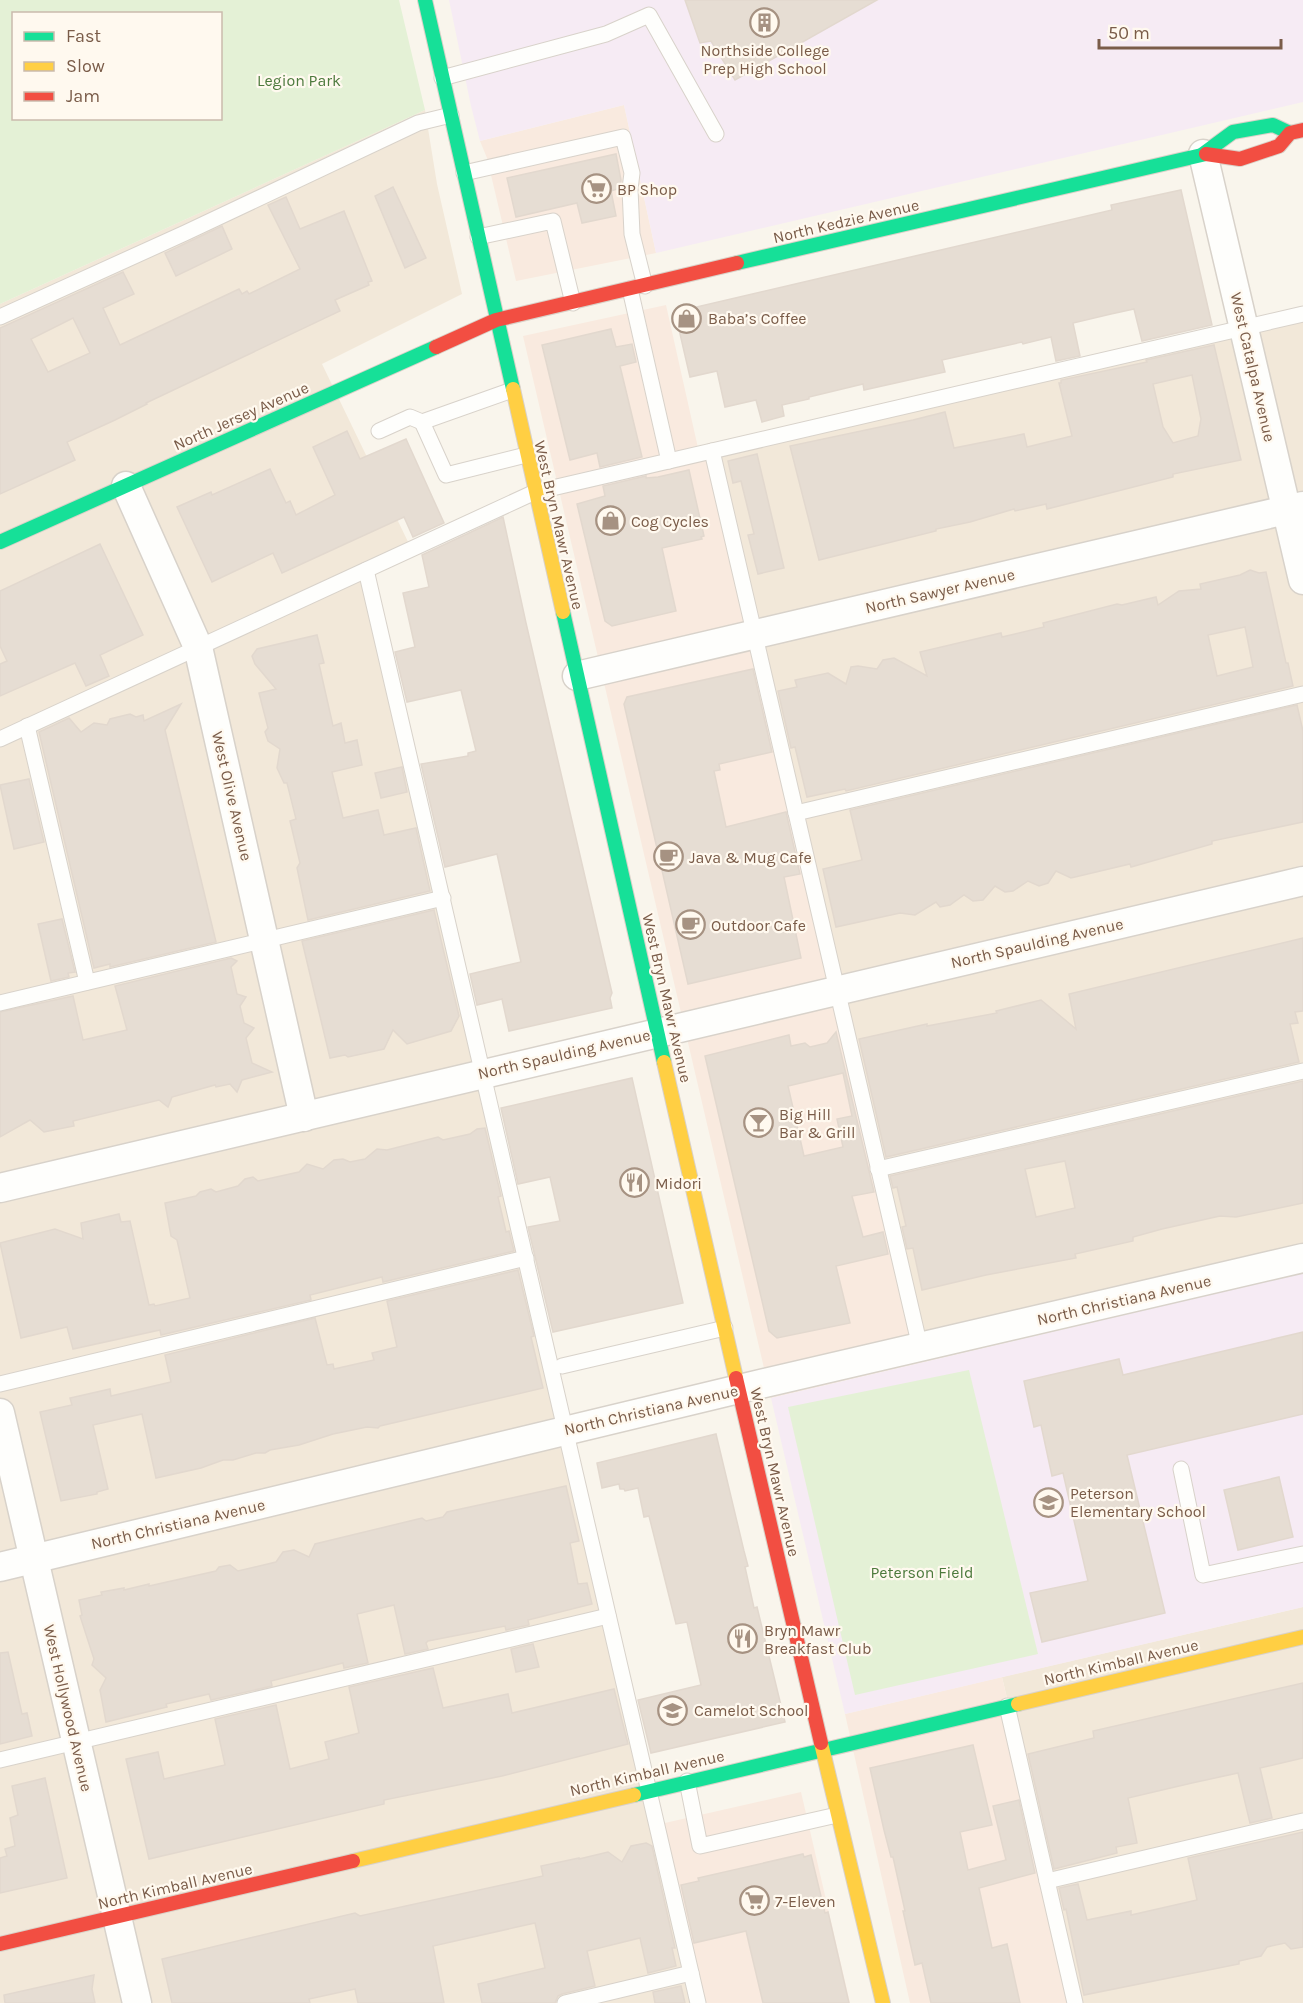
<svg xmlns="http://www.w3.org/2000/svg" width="1303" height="2003" font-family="Karla,sans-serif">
<rect width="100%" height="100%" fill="#f9f5ec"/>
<g fill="#f2e8d9">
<polygon points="425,110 437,184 462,294 322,364 411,548 361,573 691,2003 0,2003 0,304"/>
<polygon points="1303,318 1303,1273 928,1361 716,456"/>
<polygon points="1303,1607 1303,2003 1079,2003 1002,1677"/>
</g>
<g fill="#f9eadf">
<polygon points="624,105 656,253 516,281 487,158 480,141"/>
<polygon points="666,305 698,448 714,445 928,1361 771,1398 523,336"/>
<polygon points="1002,1677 1079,2003 910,2003 845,1714"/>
<polygon points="801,1792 850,2003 697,2003 656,1825"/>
</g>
<g fill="#f6ebf4">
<polygon points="449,0 1303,0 1303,102 656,253 624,105 480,141 471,106"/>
<polygon points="1303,1273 1303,1607 845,1714 771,1398"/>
</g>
<g fill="#e4f1d6" fill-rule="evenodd">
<path d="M 0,0 L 399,0 L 425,110 L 0,304 ZM 14,14 L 220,14 L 220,118 L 14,118 Z"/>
<polygon points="969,1370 1038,1654 855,1695 788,1407"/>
</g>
<g fill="#e6ddd3" stroke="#e2d8ce" stroke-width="1.5" fill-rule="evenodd">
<polygon points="685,0 877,0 735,80 711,41 700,43"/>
<polygon points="616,154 621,180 620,188 611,191 616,216 582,223 577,203 516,217 507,178"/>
<polygon points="393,187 426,258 405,268 375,196"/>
<polygon points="1181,190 1212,325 1142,341 1134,309 1111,314 1073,323 1080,356 1056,361 1051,337 1023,344 1022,342 942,360 945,372 864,390 863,384 809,397 809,399 782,405 784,416 762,422 756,400 725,407 717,371 690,377 675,312 1112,210 1111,205"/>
<path d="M 286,197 L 300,229 L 344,211 L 372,281 L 368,282 L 369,285 L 335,300 L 340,311 L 146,403 L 147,404 L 115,420 L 67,442 L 75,460 L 0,494 L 0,328 L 123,272 L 134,294 L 103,308 L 120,345 L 239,289 L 242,294 L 247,291 L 249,294 L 300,269 L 268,205 ZM 73,318 L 90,353 L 48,372 L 31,339 Z"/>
<polygon points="222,226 232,249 176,276 165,253"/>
<polygon points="611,329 616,347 632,344 636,362 620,366 642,457 600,467 597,453 570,460 542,345"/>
<path d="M 1214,345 L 1241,460 L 1173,474 L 1173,477 L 1047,509 L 1046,504 L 1015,511 L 1014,509 L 970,522 L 936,529 L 936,531 L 819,560 L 790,446 L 913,420 L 945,412 L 954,448 L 1024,434 L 1027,447 L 1072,436 L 1059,383 L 1061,383 L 1061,380 L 1147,362 L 1146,360 ZM 1192,375 L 1201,419 L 1198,436 L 1173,443 L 1163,427 L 1153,384 Z"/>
<polygon points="347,431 360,459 406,439 444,523 413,537 404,517 282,573 273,553 212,582 177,507 211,492 212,495 270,469 286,503 290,501 296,515 335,495 313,447"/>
<polygon points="757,454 784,568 758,574 748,535 754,534 741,481 733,483 728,461"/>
<polygon points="689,470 704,536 701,537 702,539 662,548 676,611 612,626 605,621 577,504 605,496 603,486 646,476 646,478 658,477"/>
<polygon points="503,517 526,623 612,993 610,998 612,1008 509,1031 502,999 477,1005 470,974 521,962 497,854 445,867 421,764 468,756 468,753 476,751 461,690 407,702 395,652 415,647 403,593 429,587 422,555"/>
<polygon points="100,544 143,635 100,655 109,676 86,686 75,663 0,696 0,664 7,661 0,646 0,591"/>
<path d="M 1250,570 L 1259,573 L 1266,572 L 1286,663 L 1288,663 L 1293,686 L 846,791 L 845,789 L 807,797 L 795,747 L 791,748 L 778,691 L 797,687 L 795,680 L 828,673 L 846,684 L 851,667 L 858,666 L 877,669 L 883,660 L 894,658 L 927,676 L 920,652 L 1001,633 L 1002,637 L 1044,627 L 1043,623 L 1117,604 L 1122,605 L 1156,597 L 1158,605 L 1179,591 L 1201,589 L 1200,584 L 1240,575 ZM 1245,627 L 1253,667 L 1217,676 L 1208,635 Z"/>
<polygon points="317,635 324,663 319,664 333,726 341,723 345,743 357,740 362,765 332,772 343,818 378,810 384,835 416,828 430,891 308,920 297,868 300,863 290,821 296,819 287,783 284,783 277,768 280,749 268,741 265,732 268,728 259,693 276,689 255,664 252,656 257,649"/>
<polygon points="753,669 772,752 719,764 720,770 714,771 726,827 786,812 800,874 784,877 801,958 688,984 624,704 627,697"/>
<polygon points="181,704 165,730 216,942 110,967 110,964 94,968 39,732 69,718 81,732 94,723 107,725 110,719 130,714 136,717 143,715 144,721"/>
<polygon points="1297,705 1303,731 1303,822 1212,841 1212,844 1131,867 1130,864 1071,878 1056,871 1048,883 1039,886 1028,881 1013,891 1005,892 995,886 983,900 973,901 964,895 950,905 940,907 936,902 915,915 900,913 836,927 823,869 862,860 850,810"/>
<polygon points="402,767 407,792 381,798 375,773"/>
<polygon points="29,779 44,842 14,849 0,785"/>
<polygon points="434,910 459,1016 451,1031 407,1044 393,1030 384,1049 348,1057 345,1055 330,1058 302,941"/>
<polygon points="62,919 75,972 68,973 69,977 51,981 38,924"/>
<polygon points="1303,938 1303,1011 1295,1012 1298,1023 1290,1024 1299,1062 886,1157 859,1039 927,1024 927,1026 997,1013 996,1011 1041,1000 1076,1029 1069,994"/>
<polygon points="231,958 237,961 231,967 237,994 246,997 240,1006 244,1023 254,1028 246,1038 252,1063 272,1072 242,1080 237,1092 230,1084 216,1087 215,1085 172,1097 168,1107 159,1100 73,1121 74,1126 44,1132 30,1120 0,1137 0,1012 73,996 83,1040 127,1030 115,986"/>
<path d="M 836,1032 L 874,1192 L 852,1196 L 863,1237 L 883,1232 L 888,1254 L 836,1266 L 850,1323 L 777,1338 L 769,1331 L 705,1056 L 789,1035 L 791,1046 L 805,1043 L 810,1047 L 827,1043 ZM 843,1073 L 852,1116 L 837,1119 L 843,1147 L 804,1156 L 788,1086 Z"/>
<polygon points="632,1078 683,1303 553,1332 528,1227 560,1221 550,1177 518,1184 501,1108"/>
<path d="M 1303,1081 L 1303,1203 L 1236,1217 L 1220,1216 L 1162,1229 L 1133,1237 L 1133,1241 L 1075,1254 L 1076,1258 L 986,1275 L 922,1290 L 913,1248 L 907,1249 L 902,1227 L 906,1226 L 897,1187 L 893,1188 L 890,1176 ZM 1065,1161 L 1075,1208 L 1036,1217 L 1025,1169 Z"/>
<polygon points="485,1128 501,1196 498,1197 506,1232 509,1231 514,1251 383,1282 382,1277 310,1295 311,1300 161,1335 160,1330 73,1349 67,1327 21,1338 0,1243 55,1229 83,1239 81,1223 119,1214 121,1222 130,1221 149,1305 154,1304 155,1306 190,1298 177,1240 171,1236 165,1203 196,1196 200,1192 211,1189 216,1192 238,1186 245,1179 253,1177 258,1181 299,1172 307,1164 323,1169 334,1160 343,1159 350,1162 365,1159 377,1149 387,1150 438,1137 443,1140 470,1134 477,1129"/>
<polygon points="518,1270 534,1336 531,1337 543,1388 380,1426 378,1428 367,1427 333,1434 299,1445 270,1450 265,1453 256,1453 233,1460 223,1460 201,1468 156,1478 142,1414 93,1425 108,1489 97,1492 97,1494 61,1501 40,1412 72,1405 70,1398 110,1389 111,1396 171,1382 165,1355 315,1318 327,1365 333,1364 334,1369 374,1360 372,1353 397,1347 387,1301"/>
<polygon points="1303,1332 1303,1414 1127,1455 1165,1613 1042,1642 1030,1593 1088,1581 1063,1473 1052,1476 1041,1425 1034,1427 1024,1381 1119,1359 1123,1375"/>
<polygon points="716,1434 744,1551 748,1566 745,1567 754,1608 757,1607 785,1722 651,1753 638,1700 701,1685 687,1622 676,1624 649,1516 644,1517 638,1488 625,1491 624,1489 620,1489 619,1484 602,1488 597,1463"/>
<polygon points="1279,1477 1293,1537 1238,1550 1224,1490"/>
<polygon points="566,1486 579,1541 570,1543 578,1584 587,1583 592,1604 528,1620 529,1625 506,1630 505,1626 428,1641 426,1643 428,1649 405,1654 394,1605 357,1614 368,1663 344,1668 343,1663 271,1681 272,1686 211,1700 209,1694 166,1704 167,1707 106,1722 100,1690 106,1678 92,1665 94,1659 80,1616 82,1615 79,1600 102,1595 101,1592 124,1588 124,1590 149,1584 149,1586 216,1571 219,1567 230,1565 238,1571 276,1562 283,1552 294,1550 309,1557 315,1544 414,1520 422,1518 426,1521 443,1517 447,1512"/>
<polygon points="533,1644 539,1667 516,1672 511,1649"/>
<polygon points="8,1652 22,1714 27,1713 32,1736 0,1744 0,1653"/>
<polygon points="433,1668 443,1708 508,1694 512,1713 614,1689 628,1744 502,1776 384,1800 384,1804 149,1859 126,1759 158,1752 164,1779 225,1765 215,1719 276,1705 290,1769 329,1759 325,1742 359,1733 349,1687"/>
<polygon points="1303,1683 1303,1758 1260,1768 1272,1818 1250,1823 1238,1773 1192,1783 1128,1798 1137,1843 1116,1847 1117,1853 1054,1869 1028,1754 1094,1738 1093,1731"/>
<polygon points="973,1745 992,1825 960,1832 968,1870 1006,1860 993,1806 1019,1800 1035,1873 979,1888 992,1948 1007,1944 1020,2003 931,2003 922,1963 915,1965 903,1911 905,1911 893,1857 891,1857 884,1830 870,1768"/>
<polygon points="45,1778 67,1878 0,1893 0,1858 7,1856 5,1849 15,1846 10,1818 18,1815 12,1786"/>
<polygon points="1303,1832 1303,1947 1291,1949 1285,1943 1267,1947 1261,1956 1239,1961 1239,1964 1084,1995 1066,1909 1064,1910 1059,1888 1078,1884 1087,1920 1131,1911 1131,1915 1197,1900 1188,1858"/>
<polygon points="646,1843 652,1846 675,1948 672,1948 676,1966 648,1973 640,1938 587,1951 595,1986 562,1994 558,1996 555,2003 482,2003 478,1984 545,1968 535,1923 433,1946 444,2003 358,2003 355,1989 309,1999 310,2003 172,2003 162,1959 355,1913 360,1916 543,1876 541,1866 579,1858 579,1859 608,1852 622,1862 631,1846"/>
<polygon points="803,1854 804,1857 811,1855 825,1913 828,1912 849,2003 763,2003 746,1931 694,1943 681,1885 699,1881 698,1878"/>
<polygon points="94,1975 92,1989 95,2003 5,2003 4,1995"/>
<polygon points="681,1986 685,2003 655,2003 653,1992"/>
</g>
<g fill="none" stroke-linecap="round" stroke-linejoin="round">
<defs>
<g id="lane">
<polyline points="442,78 606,34 649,15 716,134"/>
<polyline points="464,173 623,137 632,173 630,189 632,234 645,286"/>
<polyline points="478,237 553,221 573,303"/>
<polyline points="630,289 669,461"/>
<polyline points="0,317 185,233 418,123 451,115"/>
<polyline points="422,422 446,475 526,455"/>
<polyline points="379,431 410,417 422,422 512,390"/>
<polyline points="712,451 920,1347"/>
<polyline points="366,570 698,2003"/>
<polyline points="27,726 87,982"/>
<polyline points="0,739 535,492 1303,314"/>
<polyline points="796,813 1303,694"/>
<polyline points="0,1003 443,898"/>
<polyline points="878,1169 1303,1071"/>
<polyline points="562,1366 725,1328"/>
<polyline points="0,1384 526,1258"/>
<polyline points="1181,1469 1203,1575 1303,1554"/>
<polyline points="1007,1706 1075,2003"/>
<polyline points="0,1760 608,1616"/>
<polyline points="687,1781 700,1846 837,1815"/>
<polyline points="1047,1881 1303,1821"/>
<polyline points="565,2003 691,1973"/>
</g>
<g id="street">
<polyline points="1203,154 1303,580"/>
<polyline points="126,486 198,647 304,1117"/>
<polyline points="577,676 1303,506"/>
<polyline points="0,1188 1303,881"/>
<polyline points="0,1413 137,2003"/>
<polyline points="0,1567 739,1389 1303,1258"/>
</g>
<g id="fast">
<polyline points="425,0 513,389"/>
<polyline points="1203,154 1233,132 1273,125 1290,133"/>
<polyline points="737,263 1206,154"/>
<polyline points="0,542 436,347"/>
<polyline points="563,612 664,1062"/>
<polyline points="634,1795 1018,1704"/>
</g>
<g id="slow">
<polyline points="513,389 563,612"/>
<polyline points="664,1062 736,1378"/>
<polyline points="1018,1704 1303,1637"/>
<polyline points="821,1743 883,2003"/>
<polyline points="353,1861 634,1795"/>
</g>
<g id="jam">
<polyline points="1206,154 1240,159 1279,146 1290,133 1303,130"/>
<polyline points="436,347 496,320 737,263"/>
<polyline points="736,1378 821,1743"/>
<polyline points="0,1944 353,1861"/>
</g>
</defs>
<use href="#lane" stroke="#d8d2ca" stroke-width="17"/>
<use href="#street" stroke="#d8d2ca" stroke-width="31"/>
<use href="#fast" stroke="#d9d1c8" stroke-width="16"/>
<use href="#slow" stroke="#d9d1c8" stroke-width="16"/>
<use href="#jam" stroke="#d9d1c8" stroke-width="16"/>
<use href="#lane" stroke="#fefefc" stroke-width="15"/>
<use href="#street" stroke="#fefefc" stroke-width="28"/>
<use href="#fast" stroke="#16e098" stroke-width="14"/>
<use href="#slow" stroke="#ffcf43" stroke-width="14"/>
<use href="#jam" stroke="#f24e42" stroke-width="14"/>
</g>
<defs>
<symbol id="building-ring" viewBox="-11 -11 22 22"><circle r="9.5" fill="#fff9ef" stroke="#a69282" stroke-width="1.5"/><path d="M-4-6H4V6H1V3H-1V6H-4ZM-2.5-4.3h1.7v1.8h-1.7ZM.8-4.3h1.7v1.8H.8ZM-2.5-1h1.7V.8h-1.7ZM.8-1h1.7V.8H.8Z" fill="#a69282"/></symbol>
<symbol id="supermarket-ring" viewBox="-11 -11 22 22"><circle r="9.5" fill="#fff9ef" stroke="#a69282" stroke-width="1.5"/><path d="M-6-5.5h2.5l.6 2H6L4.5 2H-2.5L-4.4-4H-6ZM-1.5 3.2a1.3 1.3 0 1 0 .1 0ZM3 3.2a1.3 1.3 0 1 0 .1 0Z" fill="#a69282"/></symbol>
<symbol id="shop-ring" viewBox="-11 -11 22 22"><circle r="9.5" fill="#fff9ef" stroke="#a69282" stroke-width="1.5"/><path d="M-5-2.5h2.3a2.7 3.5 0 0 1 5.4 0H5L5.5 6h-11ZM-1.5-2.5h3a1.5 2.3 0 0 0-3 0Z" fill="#a69282"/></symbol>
<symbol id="cafe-ring" viewBox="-11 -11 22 22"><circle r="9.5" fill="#fff9ef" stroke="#a69282" stroke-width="1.5"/><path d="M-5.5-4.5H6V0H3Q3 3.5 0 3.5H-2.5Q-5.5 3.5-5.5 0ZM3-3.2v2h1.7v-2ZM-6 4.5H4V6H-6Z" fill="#a69282"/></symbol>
<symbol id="bar-ring" viewBox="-11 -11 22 22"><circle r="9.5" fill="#fff9ef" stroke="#a69282" stroke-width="1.5"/><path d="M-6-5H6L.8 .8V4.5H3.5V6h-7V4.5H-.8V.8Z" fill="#a69282"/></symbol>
<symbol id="restaurant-ring" viewBox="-11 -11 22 22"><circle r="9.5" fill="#fff9ef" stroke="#a69282" stroke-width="1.5"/><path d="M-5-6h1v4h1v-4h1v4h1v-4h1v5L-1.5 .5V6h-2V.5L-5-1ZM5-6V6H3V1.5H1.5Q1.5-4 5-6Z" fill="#a69282"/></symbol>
<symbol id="school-ring" viewBox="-11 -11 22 22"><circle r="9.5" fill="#fff9ef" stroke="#a69282" stroke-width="1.5"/><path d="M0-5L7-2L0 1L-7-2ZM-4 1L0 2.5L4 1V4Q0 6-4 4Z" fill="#a69282"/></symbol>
</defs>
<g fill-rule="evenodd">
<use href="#building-ring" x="748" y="6" width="33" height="33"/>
<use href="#supermarket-ring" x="580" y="172" width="33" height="33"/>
<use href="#shop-ring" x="670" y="302" width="33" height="33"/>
<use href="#shop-ring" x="594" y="504" width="33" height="33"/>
<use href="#cafe-ring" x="652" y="840" width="33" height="33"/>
<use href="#cafe-ring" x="674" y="908" width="33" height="33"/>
<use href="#bar-ring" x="742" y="1106" width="33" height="33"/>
<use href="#restaurant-ring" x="618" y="1166" width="33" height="33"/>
<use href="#school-ring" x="1032" y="1486" width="33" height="33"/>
<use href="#restaurant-ring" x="726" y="1622" width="33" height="33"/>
<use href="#school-ring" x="656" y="1694" width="33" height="33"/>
<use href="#supermarket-ring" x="738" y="1884" width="33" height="33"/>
</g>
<g text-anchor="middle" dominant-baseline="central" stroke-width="4.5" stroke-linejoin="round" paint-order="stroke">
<g font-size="16" fill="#7a5c49" stroke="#fff9ef" text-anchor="start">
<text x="765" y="50" text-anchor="middle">Northside College<tspan x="765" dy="18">Prep High School</tspan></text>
<text x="617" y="189">BP Shop</text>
<text x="708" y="318">Baba’s Coffee</text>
<text x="631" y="521">Cog Cycles</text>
<text x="689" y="857">Java &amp; Mug Cafe</text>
<text x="711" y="925">Outdoor Cafe</text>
<text x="779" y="1114">Big Hill<tspan x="779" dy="18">Bar &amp; Grill</tspan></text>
<text x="655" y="1183">Midori</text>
<text x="1070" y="1493">Peterson<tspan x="1070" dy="18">Elementary School</tspan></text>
<text x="764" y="1630">Bryn Mawr<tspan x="764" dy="18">Breakfast Club</tspan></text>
<text x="694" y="1710">Camelot School</text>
<text x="775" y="1901">7-Eleven</text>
</g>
<g font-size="16" fill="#4d7a3d" stroke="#fff9ef">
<text x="299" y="80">Legion Park</text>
<text x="922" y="1572">Peterson Field</text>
</g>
<g font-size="16" fill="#7a5c49" stroke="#fff9ef">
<text transform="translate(846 221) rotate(-13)">North Kedzie Avenue</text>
<text transform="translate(1253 367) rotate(77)">West Catalpa Avenue</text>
<text transform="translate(241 416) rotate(-24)">North Jersey Avenue</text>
<text transform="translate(559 525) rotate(77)">West Bryn Mawr Avenue</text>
<text transform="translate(940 591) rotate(-13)">North Sawyer Avenue</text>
<text transform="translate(232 796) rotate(77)">West Olive Avenue</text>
<text transform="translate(1037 943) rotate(-13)">North Spaulding Avenue</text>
<text transform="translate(667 998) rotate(77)">West Bryn Mawr Avenue</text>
<text transform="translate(564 1054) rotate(-13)">North Spaulding Avenue</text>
<text transform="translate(1124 1300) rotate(-13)">North Christiana Avenue</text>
<text transform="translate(651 1410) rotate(-13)">North Christiana Avenue</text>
<text transform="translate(775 1472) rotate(77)">West Bryn Mawr Avenue</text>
<text transform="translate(178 1524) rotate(-13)">North Christiana Avenue</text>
<text transform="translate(1121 1662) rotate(-13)">North Kimball Avenue</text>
<text transform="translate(68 1708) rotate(77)">West Hollywood Avenue</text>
<text transform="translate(647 1773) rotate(-13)">North Kimball Avenue</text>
<text transform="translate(175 1886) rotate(-13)">North Kimball Avenue</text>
</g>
</g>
<rect x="12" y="12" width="210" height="108" fill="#fff9ef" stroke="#cabaad" stroke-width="1.5"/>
<rect x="24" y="32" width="30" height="9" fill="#16e098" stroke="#cabaad" stroke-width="1.5"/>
<text x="66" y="42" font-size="18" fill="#7a5c49">Fast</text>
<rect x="24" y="62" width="30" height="9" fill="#ffcf43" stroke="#cabaad" stroke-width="1.5"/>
<text x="66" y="72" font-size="18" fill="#7a5c49">Slow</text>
<rect x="24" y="92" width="30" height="9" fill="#f24e42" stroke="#cabaad" stroke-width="1.5"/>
<text x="66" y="102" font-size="18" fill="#7a5c49">Jam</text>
<path d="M1099 39v9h182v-9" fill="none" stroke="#7a5c49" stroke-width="3"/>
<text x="1108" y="39" font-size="18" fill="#7a5c49" stroke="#fff9ef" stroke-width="4.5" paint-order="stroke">50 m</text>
</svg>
